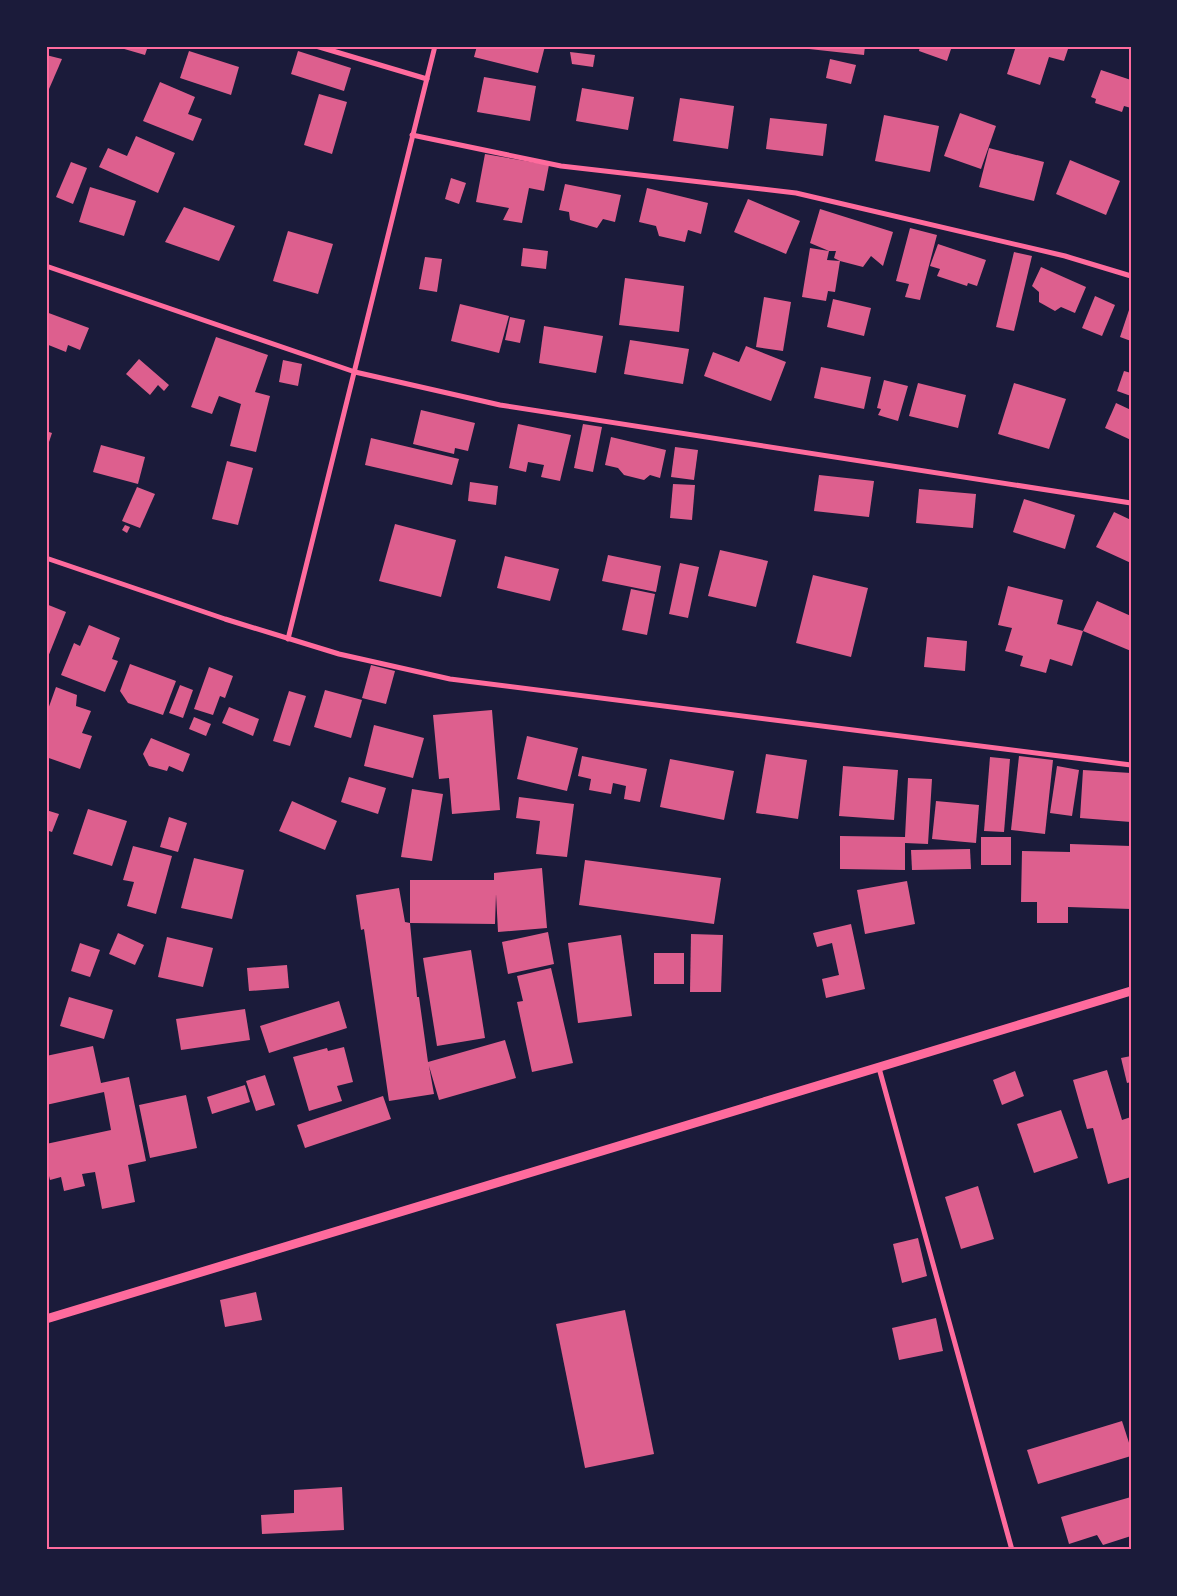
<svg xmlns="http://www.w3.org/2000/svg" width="1177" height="1596" font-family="'Source Sans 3',sans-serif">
<rect width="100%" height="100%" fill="#1b1b3a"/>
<g fill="#dd5f8e">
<polygon points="114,46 148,46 145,55"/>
<polygon points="477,46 545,46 538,73 474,57"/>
<polygon points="809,46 865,46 864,55 809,49"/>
<polygon points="920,46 952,46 947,61 919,51"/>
<polygon points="1016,46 1069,46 1064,61 1049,57 1040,85 1007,74"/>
<polygon points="189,51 239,67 231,95 180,78"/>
<polygon points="298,51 351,68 344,91 291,74"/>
<polygon points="570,52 595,55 593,67 572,64"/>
<polygon points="46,55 62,59 46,96"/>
<polygon points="830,59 856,65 851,84 826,78"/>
<polygon points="1101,70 1131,80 1131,108 1124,106 1122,112 1095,103 1096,99 1091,97"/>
<polygon points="484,77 536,86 530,121 477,112"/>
<polygon points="160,82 195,97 188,114 202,119 193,141 143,121"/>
<polygon points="582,88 634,97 628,130 576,121"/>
<polygon points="319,94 347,102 332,154 304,145"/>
<polygon points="680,98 734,106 728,149 673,141"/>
<polygon points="960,113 996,126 981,169 944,156"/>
<polygon points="884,115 939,126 930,172 875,161"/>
<polygon points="770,118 827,124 823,156 766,149"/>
<polygon points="136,136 175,153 158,193 99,167 108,148 127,156"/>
<polygon points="989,148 1044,162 1034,201 979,187"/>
<polygon points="485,154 549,165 544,191 529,188 522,223 503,220 509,208 476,202"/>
<polygon points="1070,160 1120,181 1106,215 1056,194"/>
<polygon points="71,162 87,168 73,204 56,197"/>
<polygon points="451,178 466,183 459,204 445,199"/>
<polygon points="565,184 621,195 615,222 603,219 597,228 570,220 569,212 559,210"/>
<polygon points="90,187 136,201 124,236 79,222"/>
<polygon points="647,188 708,203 701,234 688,230 685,242 659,236 656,226 639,222"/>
<polygon points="748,199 800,221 786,254 734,232"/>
<polygon points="184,207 235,226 219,261 165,242"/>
<polygon points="820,209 893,232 883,266 871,256 863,267 840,261 834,258 836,251 829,251 827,260 840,261 835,292 828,291 826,301 802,297 810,248 829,251 810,243"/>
<polygon points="910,228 937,235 920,300 905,297 909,284 896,281"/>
<polygon points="288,231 333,244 318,294 273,281"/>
<polygon points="938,244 986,260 977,286 968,283 967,286 937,276 940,269 930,266"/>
<polygon points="523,248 548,251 546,269 521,266"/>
<polygon points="1014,252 1032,256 1014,331 996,327"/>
<polygon points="425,257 442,259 437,292 419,289"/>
<polygon points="1041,267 1086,287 1075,313 1061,307 1055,311 1039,302 1039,292 1032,286"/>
<polygon points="625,278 684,286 679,332 619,325"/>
<polygon points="1095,296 1115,305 1102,336 1082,328"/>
<polygon points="764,297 791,302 783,351 756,347"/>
<polygon points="833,299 871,308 864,336 827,327"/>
<polygon points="460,304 509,316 499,353 451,341"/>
<polygon points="1130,307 1131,307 1131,341 1120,337"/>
<polygon points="46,312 89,328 80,350 68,345 66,352 46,344"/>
<polygon points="510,317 525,320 520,343 505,340"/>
<polygon points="544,326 603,336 596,373 539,363"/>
<polygon points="216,337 268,355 255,392 270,396 256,452 230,446 241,404 219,396 212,414 191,407"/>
<polygon points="630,340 689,349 683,384 624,374"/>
<polygon points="746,346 786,362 771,401 704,376 713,352 739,362"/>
<polygon points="139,359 169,385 164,391 158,385 150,395 126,374"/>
<polygon points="283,360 302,364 298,386 279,382"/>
<polygon points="821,367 871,377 864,409 814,398"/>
<polygon points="1124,371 1131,373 1131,396 1117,391"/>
<polygon points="884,380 908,386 898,421 878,415 881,409 877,408"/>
<polygon points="918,383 966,395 958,428 909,416"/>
<polygon points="1014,383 1066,399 1049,449 998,434"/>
<polygon points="1116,403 1131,410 1131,440 1105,428"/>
<polygon points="421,410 475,423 468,451 455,448 454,454 413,444"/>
<polygon points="518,424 571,435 560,481 541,477 544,465 528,462 526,472 509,468"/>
<polygon points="583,424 602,427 593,472 574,468"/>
<polygon points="46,431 52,433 47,448 46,448"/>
<polygon points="611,437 666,450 660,478 650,475 644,480 624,475 618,468 605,465"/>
<polygon points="371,438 459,459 452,485 365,465"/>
<polygon points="101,445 145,457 138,484 93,472"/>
<polygon points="675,447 698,450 694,480 671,477"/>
<polygon points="227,461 253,468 238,525 212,519"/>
<polygon points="819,475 874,481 869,517 814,511"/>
<polygon points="470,482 498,486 496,505 468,501"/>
<polygon points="673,484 695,485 692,520 670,518"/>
<polygon points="137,487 155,494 140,528 122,521"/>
<polygon points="919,489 976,494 973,528 916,523"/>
<polygon points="1024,499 1075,515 1065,549 1013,532"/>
<polygon points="1114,512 1131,520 1131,563 1096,547"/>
<polygon points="395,524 456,540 441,597 379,581"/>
<polygon points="125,525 130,527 127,533 122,530"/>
<polygon points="720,550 768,561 756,607 708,596"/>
<polygon points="608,555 661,566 656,592 602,581"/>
<polygon points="505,556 559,569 550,601 497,588"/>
<polygon points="680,563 699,567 688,618 669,614"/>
<polygon points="813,575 868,588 851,657 796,643"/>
<polygon points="1008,586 1063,600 1057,624 1083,631 1072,666 1050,659 1046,673 1020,666 1023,656 1005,651 1012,628 998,625"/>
<polygon points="631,589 655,594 647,635 622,630"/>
<polygon points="1097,601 1131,616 1131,651 1083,631"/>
<polygon points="46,604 66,612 46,662"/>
<polygon points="89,625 120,638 112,659 118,661 105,692 61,675 74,643 80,646"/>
<polygon points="927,637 967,641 965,671 924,667"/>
<polygon points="130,664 176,681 163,715 128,703 120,691"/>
<polygon points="371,665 395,671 386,704 362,698"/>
<polygon points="209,667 233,676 225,698 220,696 213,715 194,709"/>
<polygon points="180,685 193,690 183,718 169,713"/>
<polygon points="56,687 77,695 76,706 91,711 82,733 92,736 80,769 46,757 46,715"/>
<polygon points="325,690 362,700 351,738 314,727"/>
<polygon points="289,691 306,696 290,746 273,741"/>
<polygon points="229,707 259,719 253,736 222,723"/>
<polygon points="492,710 500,810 452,814 449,778 439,779 433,715"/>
<polygon points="194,717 211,724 206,736 189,729"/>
<polygon points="374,725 424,738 413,778 364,766"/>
<polygon points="527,736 578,748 567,791 517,779"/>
<polygon points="151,738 190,754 183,772 169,766 167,771 149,766 143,754"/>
<polygon points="766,754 807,760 798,819 756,813"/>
<polygon points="582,756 647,769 640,802 624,799 626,786 613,783 611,794 589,790 591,779 578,776"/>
<polygon points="1019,756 1053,760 1045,834 1011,830"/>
<polygon points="990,757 1010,759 1004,832 984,831"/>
<polygon points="670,759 734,771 724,820 660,807"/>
<polygon points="843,766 898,770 894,820 839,816"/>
<polygon points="1057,766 1079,770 1072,816 1050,813"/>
<polygon points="1083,770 1131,773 1131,822 1080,818"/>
<polygon points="349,777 386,788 378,814 341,802"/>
<polygon points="908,778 932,779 928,844 905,843 905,870 840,869 840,836 905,837"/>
<polygon points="412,789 443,794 432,861 401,857"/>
<polygon points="519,797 574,804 567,857 536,854 540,821 516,818"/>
<polygon points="292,801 337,821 325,850 279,831"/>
<polygon points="936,801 979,805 976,843 932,839"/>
<polygon points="88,809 127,821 112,866 73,854"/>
<polygon points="46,810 59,814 52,832 46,830"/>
<polygon points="169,817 187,823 178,852 160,847"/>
<rect x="981" y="837" width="30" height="28"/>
<polygon points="1070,844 1131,846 1131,909 1068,907 1068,923 1037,923 1037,902 1021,902 1022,851 1070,852"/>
<polygon points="133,846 172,856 156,914 127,906 134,882 123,880"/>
<polygon points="970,849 971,869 912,870 911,850"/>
<polygon points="194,858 244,870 232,919 181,908"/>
<polygon points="585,860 721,878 714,924 579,905"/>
<polygon points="542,868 547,928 498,932 496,894 495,924 410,923 417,997 419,997 428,1062 505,1040 516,1078 439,1100 429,1066 434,1094 389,1101 364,929 361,930 356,895 399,888 405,922 410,923 410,880 494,880 494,873"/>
<polygon points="907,881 915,924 865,934 857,890"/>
<polygon points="851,924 865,989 826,998 822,979 839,975 832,943 817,947 813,933"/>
<polygon points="548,932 554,964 508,974 502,942"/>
<polygon points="118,933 144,945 135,965 109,954"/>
<polygon points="691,934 723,935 721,992 690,992"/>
<polygon points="621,935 632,1016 578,1023 568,943"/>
<polygon points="167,937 213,948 203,987 158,977"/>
<polygon points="80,943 100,950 90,977 71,971"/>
<polygon points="471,950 485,1038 437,1046 423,958"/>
<rect x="654" y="953" width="30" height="31"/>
<polygon points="287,965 289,988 249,991 247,968"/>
<polygon points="551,968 573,1063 532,1072 517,1002 523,1001 517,976"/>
<polygon points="69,997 113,1010 104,1039 60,1026"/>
<polygon points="339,1001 347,1028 269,1053 260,1026"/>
<polygon points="245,1009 250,1040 181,1050 176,1019"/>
<polygon points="93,1046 101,1083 129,1077 146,1161 128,1165 135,1202 102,1209 95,1172 82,1174 85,1186 64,1191 61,1177 50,1180 46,1164 46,1144 111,1130 104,1092 46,1105 46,1056"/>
<polygon points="344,1047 353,1082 337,1086 342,1101 309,1111 293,1057 327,1048 328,1051"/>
<polygon points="1131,1056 1131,1082 1127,1083 1121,1058"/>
<polygon points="1107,1070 1122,1120 1131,1117 1131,1177 1108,1184 1093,1128 1087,1129 1073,1080"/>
<polygon points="1015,1071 1024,1096 1002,1105 993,1080"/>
<polygon points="265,1075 275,1105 256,1111 246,1081"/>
<polygon points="245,1085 250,1102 212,1114 207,1097"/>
<polygon points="186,1095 197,1148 150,1158 139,1105"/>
<polygon points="383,1096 391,1119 305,1148 297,1125"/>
<polygon points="1061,1110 1078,1158 1034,1173 1017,1124"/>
<polygon points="978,1186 994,1239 961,1249 945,1197"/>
<polygon points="918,1238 927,1276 902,1283 893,1244"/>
<polygon points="256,1292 262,1320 225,1327 220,1300"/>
<polygon points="625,1310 654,1454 585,1468 556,1324"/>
<polygon points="936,1318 943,1351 899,1360 892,1328"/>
<polygon points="1122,1421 1131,1449 1131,1456 1038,1484 1027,1450"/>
<polygon points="342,1487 344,1530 262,1534 261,1515 294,1513 294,1490"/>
<polygon points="1131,1497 1131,1536 1103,1545 1097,1535 1069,1544 1061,1517"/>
</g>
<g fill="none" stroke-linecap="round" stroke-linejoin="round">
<g stroke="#ff6b9d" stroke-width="5">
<polyline points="316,46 427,79"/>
<polyline points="412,135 561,166 796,193 1065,256 1131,276"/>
<polyline points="46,266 355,372 500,405 1131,503"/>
<polyline points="46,558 225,619 339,654 450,679 1131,765"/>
<polyline points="288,639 435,46"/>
<polyline points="879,1068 1012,1550"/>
</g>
<polyline stroke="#ff6b9d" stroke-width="9" points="46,1319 1131,991"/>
</g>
<rect width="1177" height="1596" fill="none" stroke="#1b1b3a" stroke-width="95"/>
<rect x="48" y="48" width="1082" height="1500" fill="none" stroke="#ff6b9d" stroke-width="2"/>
</svg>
